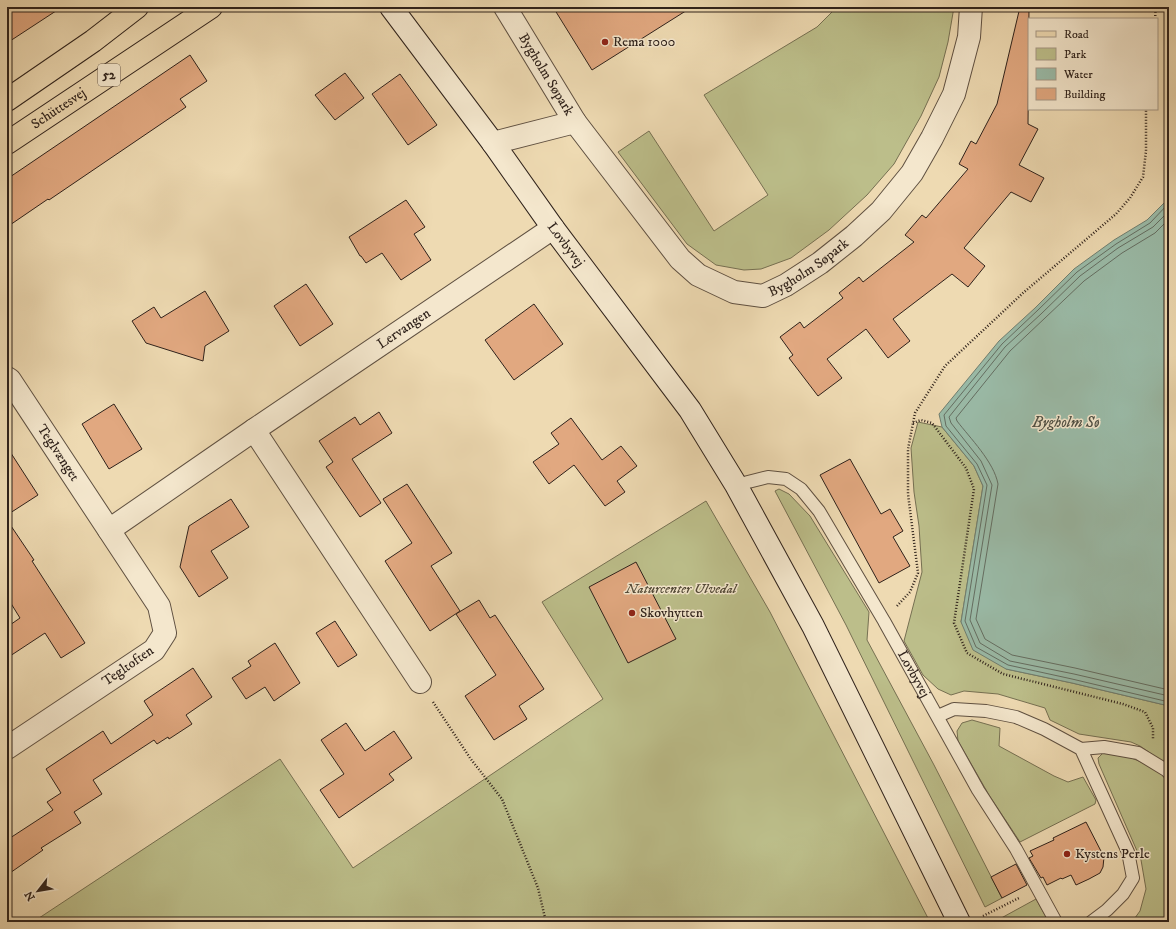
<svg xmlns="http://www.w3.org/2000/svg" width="1176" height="929" font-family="'IM FELL DW Pica',serif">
<rect width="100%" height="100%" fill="#eedab2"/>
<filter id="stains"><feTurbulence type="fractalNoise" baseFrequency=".005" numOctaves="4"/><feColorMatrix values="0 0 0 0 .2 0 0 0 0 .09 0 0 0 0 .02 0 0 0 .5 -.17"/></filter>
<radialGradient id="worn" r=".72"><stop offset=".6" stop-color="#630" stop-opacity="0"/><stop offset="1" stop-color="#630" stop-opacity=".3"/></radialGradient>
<g fill="#bcbe8a" stroke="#767052">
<polygon points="837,7 954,7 948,42 939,77 921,116 894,164 867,195 829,230 791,258 761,269 744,270 716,265 687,244 618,152 649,131 714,231 768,195 704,95 817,27"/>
<polygon points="918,422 942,427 974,466 983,486 961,622 1006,669 1072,683 1169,706 1169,766 1140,746 1131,742 1079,734 1050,720 1045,708 998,694 964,691 951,695 938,689 923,675 904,641 922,572 919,526 914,492 911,448"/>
<polygon points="779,489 789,494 810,516 869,612 867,640 934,765 1002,898 985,907 846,625 775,491"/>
<polygon points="706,501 770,612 930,922 33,922 280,759 353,868 603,699 542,602"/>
<polygon points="972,720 1000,728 999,746 1054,776 1068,782 1083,777 1096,800 1095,804 1020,842 989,795 958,741 957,731 962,723"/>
<path d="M 1103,753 C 1121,752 1145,762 1160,773 C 1163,775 1166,779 1169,782 L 1169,922 L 1132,922 L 1140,911 L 1146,889 L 1141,860 L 1099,764 L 1098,758 Z"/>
<polygon points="1036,899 1049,922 994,922"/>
</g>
<polygon fill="#9abba8" stroke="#6f7e70" points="1169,187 1169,706 1072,683 1006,669 973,650 961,622 983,486 974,466 942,427 939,414 999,341 1035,308 1074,269 1114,240 1147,220 1165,202"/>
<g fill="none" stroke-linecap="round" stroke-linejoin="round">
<g stroke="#646e62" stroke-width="1">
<polyline points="1169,203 1150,223 1116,244 1077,272 1038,310 1002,344 944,415 946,426 977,464 987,485 965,621 976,647 1008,665 1072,679 1169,702"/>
<polyline points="1169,211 1153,227 1118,248 1080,276 1041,314 1005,347 949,417 951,423 981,461 992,485 970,620 980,643 1010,661 1074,674 1169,696"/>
<path d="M 1169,219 L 1155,233 L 1122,253 L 1084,281 L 1045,318 L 1010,351 L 956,418 L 957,421 C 970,438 994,462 998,484 L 976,619 L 985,639 L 1012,655 L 1075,668 L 1169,690"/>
</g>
</g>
<g fill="#e1a880" stroke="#2f221b">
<polygon points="7,7 62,7 7,43"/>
<polygon points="553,7 692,7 592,70"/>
<polygon points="1020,7 1029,7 1028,124 1038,129 1019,165 1044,178 1031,202 1011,192 964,248 985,266 968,287 952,274 893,319 910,341 888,358 866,329 827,359 842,378 818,396 789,358 793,355 780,337 800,322 804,328 843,298 839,293 859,277 863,282 914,242 905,235 922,215 926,218 968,169 959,164 971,141 976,144 997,104"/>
<polygon points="190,55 207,81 180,99 186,107 49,200 48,199 7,227 7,179"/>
<polygon points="345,73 364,98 335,120 315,95"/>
<polygon points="400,74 437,125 408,145 372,94"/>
<polygon points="406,200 425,227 414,234 431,260 401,280 382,253 366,263 361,256 360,256 349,237"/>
<polygon points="306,284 333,324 300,346 274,306"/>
<polygon points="205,291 229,331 205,346 203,361 146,343 132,321 154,307 161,318"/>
<polygon points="534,304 563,344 514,380 485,340"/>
<polygon points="114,404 142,449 109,469 82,424"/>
<polygon points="379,412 392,433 352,459 381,503 360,517 326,467 333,462 319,441 355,417 360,425"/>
<polygon points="571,418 602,460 621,446 637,466 617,481 625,492 605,506 574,465 549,484 533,462 559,444 551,433"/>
<polygon points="7,447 38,495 7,515"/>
<polygon points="850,459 881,514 890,509 903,531 893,537 910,566 879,583 820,475"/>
<polygon points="407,484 452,553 431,566 460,611 430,631 385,561 412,543 383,499"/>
<polygon points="231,499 249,527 211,551 228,578 199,597 180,567 189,526"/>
<polygon points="7,520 34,560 32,561 85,643 61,658 45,633 7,658 7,627 20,618 7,597"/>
<polygon points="636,562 676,639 628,663 589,587"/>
<polygon points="479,600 490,618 495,615 544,689 519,706 527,719 494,740 465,696 496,675 456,614"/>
<polygon points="335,621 357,655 338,667 316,633"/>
<polygon points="275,643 300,683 274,701 265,687 246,699 232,678 251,666 248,661"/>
<polygon points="193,668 212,697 186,715 192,724 169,739 168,737 157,744 154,740 93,780 102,794 74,812 81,823 41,848 43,850 7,875 7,840 53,810 47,802 61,793 46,769 103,731 111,744 153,715 144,701"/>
<polygon points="346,723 365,751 394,731 412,758 389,774 394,780 339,818 320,790 344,774 321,740"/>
<polygon points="1086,822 1104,857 1103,867 1100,873 1089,879 1076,885 1071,875 1062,879 1061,878 1047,885 1043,877 1041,878 1029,858 1033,856 1030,851 1054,840 1053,838"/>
<polygon points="1016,864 1027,885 1002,898 991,877"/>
</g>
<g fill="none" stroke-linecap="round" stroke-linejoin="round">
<defs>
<g id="lane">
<path id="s1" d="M 736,485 L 768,477 L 786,479 L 801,489 L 819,511 L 884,621 L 978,790 L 1016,849 L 1056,922"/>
<polyline points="938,716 954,709 986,711 1016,717 1044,729 1081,749 1128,852 1133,878 1123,894 1107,910 1091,922"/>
<polyline points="1081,749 1104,747 1138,753 1166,770 1169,773"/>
</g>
<g id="street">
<path id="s2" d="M 505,7 L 575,122 L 680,259 L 698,275 L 734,292 L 763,296 L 786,285 L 820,263 L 854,236 L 881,211 L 912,173 L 932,138 L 954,94 L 969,37 L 971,7"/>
<polyline points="493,143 575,122"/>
<path id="s3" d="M 7,378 L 10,380 L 159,606 L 165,633 L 154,650 L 7,748"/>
<polyline points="254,430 420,682"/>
<path id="s4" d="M 109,530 L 254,430 L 553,228"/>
</g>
<g id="secondary">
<path id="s5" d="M 391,7 L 493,143 L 553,228 L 690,410 L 736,485 L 813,626 L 959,922"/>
</g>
<g id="primary">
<polyline points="7,100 93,41 137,7"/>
<path id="s6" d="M 7,143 L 211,7"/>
</g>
</defs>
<use href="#lane" stroke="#5f5041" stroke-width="14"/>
<use href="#street" stroke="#5f5041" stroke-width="24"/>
<use href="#secondary" stroke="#2f221b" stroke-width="24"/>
<use href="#primary" stroke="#2f221b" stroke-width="24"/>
<g stroke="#2f221b" stroke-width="2.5" stroke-dasharray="1 2" stroke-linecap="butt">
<polyline points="1155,19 1156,7"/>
<polyline points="913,423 921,420 932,423 966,468 974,489 954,623 967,653 1003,674 1123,704 1145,712 1153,728 1153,739"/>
<polyline points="897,606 910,592 918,573 908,494 908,449 915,413 945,366 1023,293 1116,214 1130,198 1143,177 1146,151 1146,109"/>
<polyline points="433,702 470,758 502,799 538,888 546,922"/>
<polyline points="983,916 1019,898"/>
<polyline points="420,922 433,922"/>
</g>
<use href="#lane" stroke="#f4e7cd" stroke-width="12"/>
<use href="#street" stroke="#f4e7cd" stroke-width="22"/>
<use href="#secondary" stroke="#f4e7cd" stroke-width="22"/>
<use href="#primary" stroke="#eedab2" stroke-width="22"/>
</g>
<g fill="#8f2418" stroke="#f4e7cd" stroke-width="1.5">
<circle cx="605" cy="42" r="4"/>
<circle cx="632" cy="613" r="4"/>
<circle cx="1067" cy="854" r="4"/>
</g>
<g text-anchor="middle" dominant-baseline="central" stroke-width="3" stroke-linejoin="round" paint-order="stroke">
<rect fill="#f4e7cd" stroke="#6a5d50" stroke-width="1" x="98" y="64" width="22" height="22" rx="3"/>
<g font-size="13" font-weight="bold" fill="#2f221b">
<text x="109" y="75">52</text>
</g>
<g font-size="14" fill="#2f221b" stroke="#f4e7cd" text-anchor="start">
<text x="613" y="42">Rema 1000</text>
<text x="640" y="613">Skovhytten</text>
<text x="1075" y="854">Kystens Perle</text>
</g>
<g font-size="14" fill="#2f221b" stroke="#f4e7cd">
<text stroke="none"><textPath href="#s2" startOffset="79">Bygholm Søpark</textPath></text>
<text stroke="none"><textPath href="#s6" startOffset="62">Schüttesvej</textPath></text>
<text stroke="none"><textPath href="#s5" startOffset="295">Lovbyvej</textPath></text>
<text stroke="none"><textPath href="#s2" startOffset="454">Bygholm Søpark</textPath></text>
<text stroke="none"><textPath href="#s4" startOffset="357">Lervangen</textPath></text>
<text stroke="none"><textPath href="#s3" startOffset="91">Teglvænget</textPath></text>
<text transform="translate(128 666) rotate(-35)">Tegltoften</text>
<text stroke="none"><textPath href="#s1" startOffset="286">Lovbyvej</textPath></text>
</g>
<g font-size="14" font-style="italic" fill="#524937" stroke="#f4e7cd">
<text x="681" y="589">Naturcenter Ulvedal</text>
</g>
<g font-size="15" font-style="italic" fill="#4f5045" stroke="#f4e7cd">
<text x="1066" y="422">Bygholm Sø</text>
</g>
</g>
<rect width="1176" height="929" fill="none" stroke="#eedab2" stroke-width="24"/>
<rect x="8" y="8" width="1160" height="913" fill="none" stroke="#2f221b" stroke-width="2"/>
<rect x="12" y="12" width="1152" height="905" fill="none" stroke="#2f221b"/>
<rect x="1028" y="18" width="130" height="92" fill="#f4e7cd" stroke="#a59886"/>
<rect x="1036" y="31" width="20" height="6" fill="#eedab2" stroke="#a59886"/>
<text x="1064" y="38" font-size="12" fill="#2f221b">Road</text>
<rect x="1036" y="48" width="20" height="12" fill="#bcbe8a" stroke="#a59886"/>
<text x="1064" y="58" font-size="12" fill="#2f221b">Park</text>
<rect x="1036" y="68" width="20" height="12" fill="#9abba8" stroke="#a59886"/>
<text x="1064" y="78" font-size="12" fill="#2f221b">Water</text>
<rect x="1036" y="88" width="20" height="12" fill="#e1a880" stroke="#a59886"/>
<text x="1064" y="98" font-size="12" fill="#2f221b">Building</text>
<g transform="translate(38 891) rotate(239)" stroke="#f4e7cd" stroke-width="3" paint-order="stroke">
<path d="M0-3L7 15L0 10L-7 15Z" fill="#2f221b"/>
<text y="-6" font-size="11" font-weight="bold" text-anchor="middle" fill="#2f221b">N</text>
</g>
<rect width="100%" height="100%" filter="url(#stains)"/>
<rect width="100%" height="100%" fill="url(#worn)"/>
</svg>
